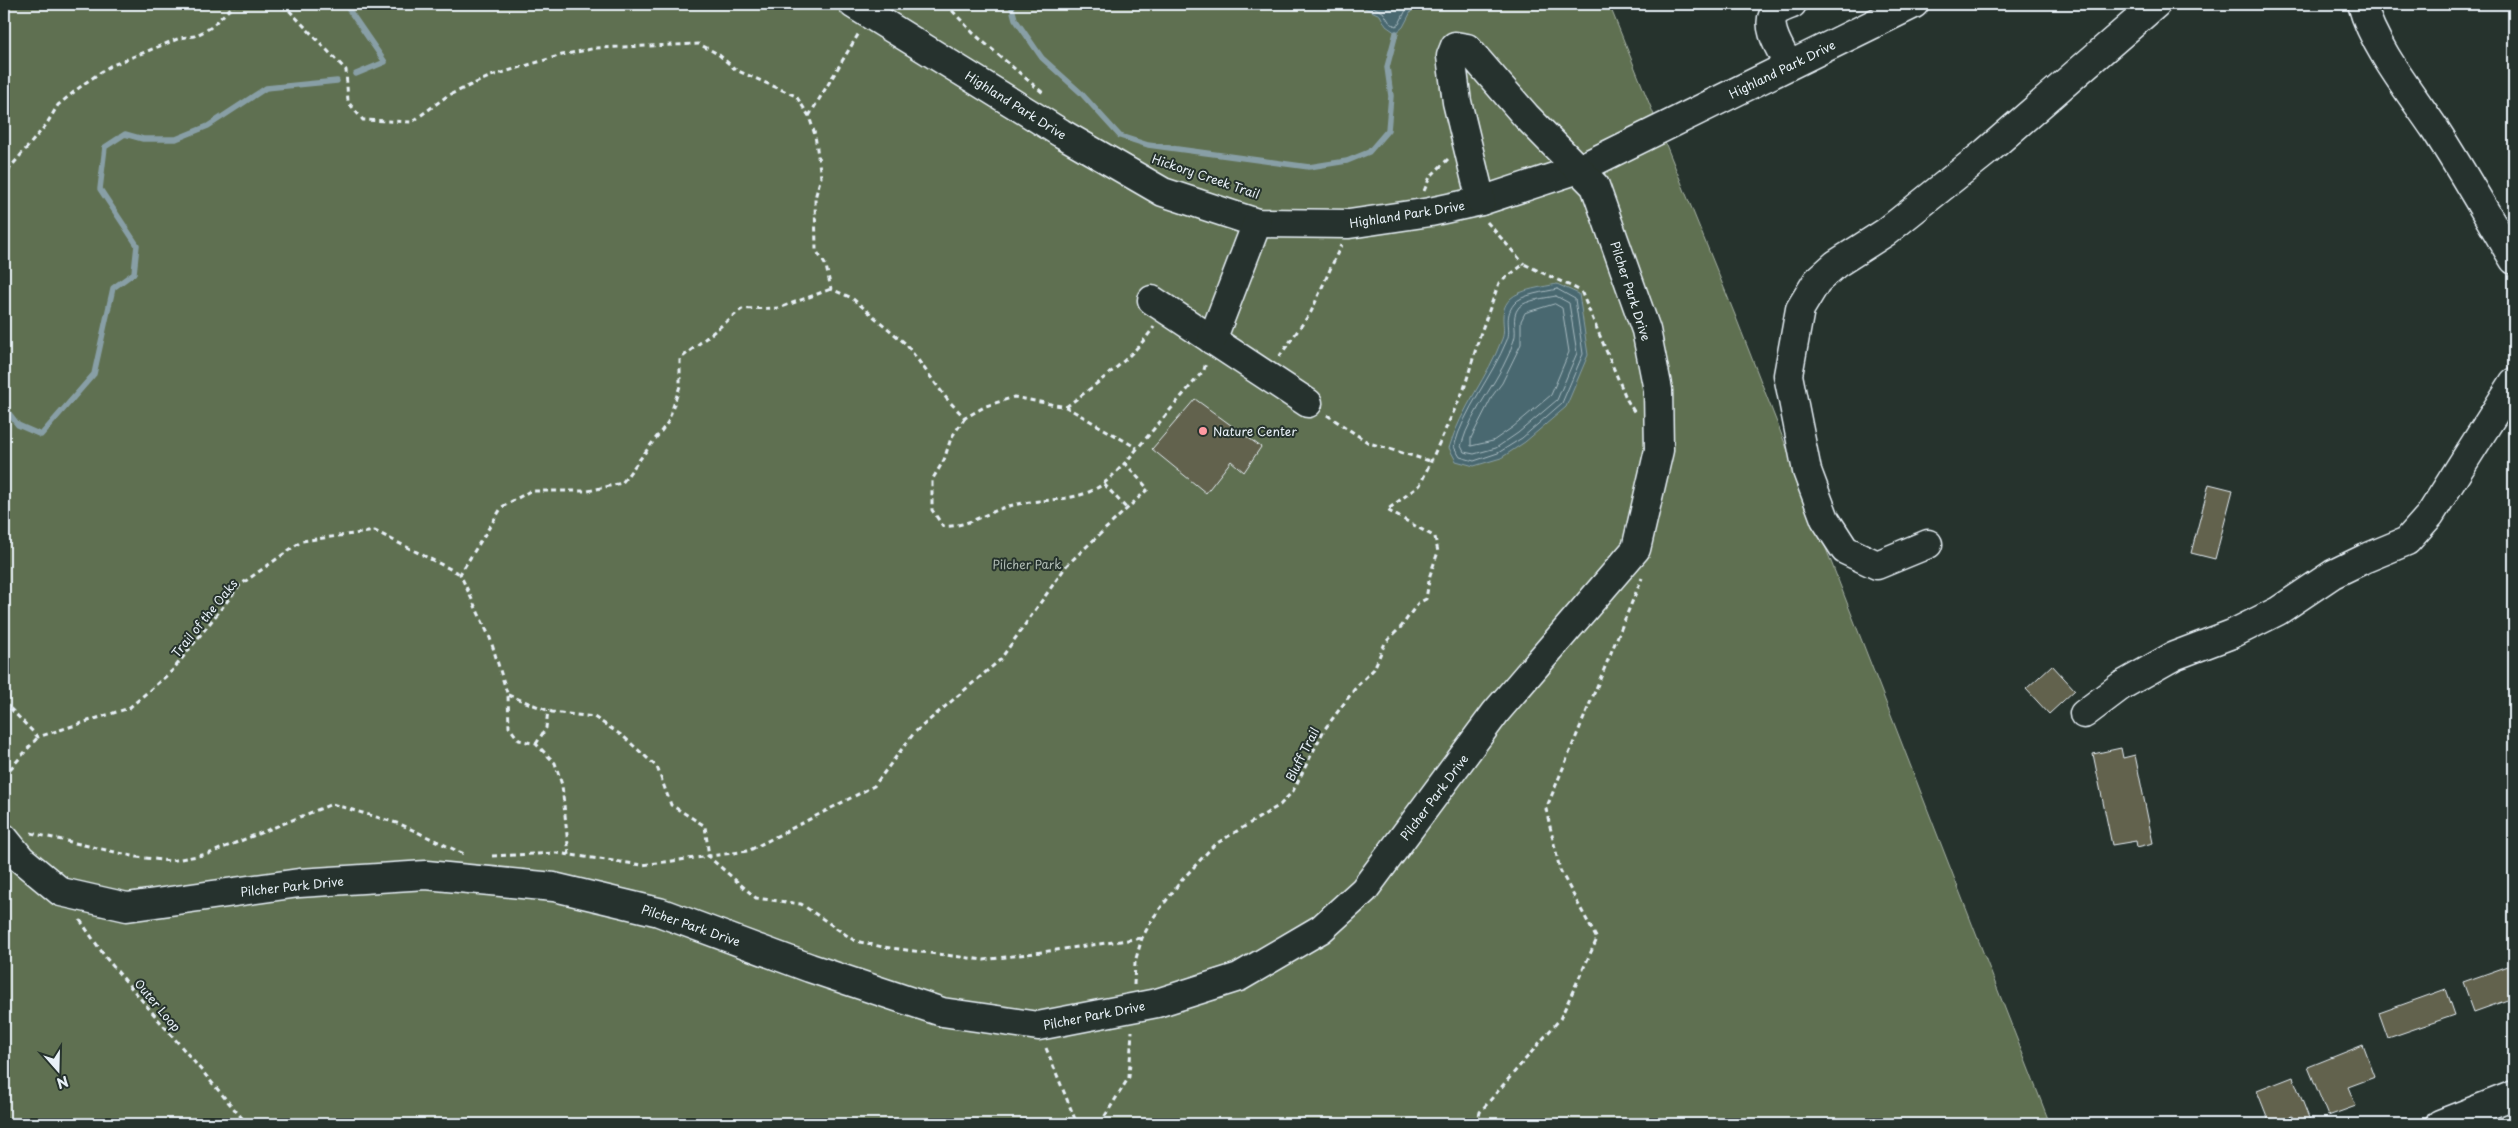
<svg xmlns="http://www.w3.org/2000/svg" width="2518" height="1128" font-family="'Playpen Sans',sans-serif">
<rect width="100%" height="100%" fill="#26332d"/>
<filter id="ink" filterUnits="userSpaceOnUse"><feTurbulence type="fractalNoise" baseFrequency=".02" numOctaves="2"/><feDisplacementMap in="SourceGraphic" scale="10" xChannelSelector="R" yChannelSelector="G"/><feConvolveMatrix kernelMatrix="1 2 1 2 8 2 1 2 1" color-interpolation-filters="sRGB"/></filter>
<g filter="url(#ink)">
<polygon fill="#5f6f51" stroke="#a4b0a4" points="4,4 1609,4 1735,315 2050,1124 4,1124"/>
<g fill="#48686f" stroke="#889fa6">
<polygon points="1356,4 1415,4 1403,27 1396,33 1386,26 1380,15"/>
<path d="M 1557,284 L 1579,294 L 1588,355 L 1566,407 L 1525,442 L 1501,458 L 1474,466 L 1456,461 L 1449,448 C 1461,408 1488,377 1502,339 C 1507,327 1497,313 1510,299 C 1520,289 1544,287 1557,284 Z"/>
</g>
<g fill="none" stroke-linecap="round" stroke-linejoin="round">
<g stroke="#a8bac1" stroke-width="1">
<polyline points="1367,4 1383,12 1390,23 1396,26 1399,24 1409,4"/>
<path d="M 1557,289 L 1575,299 L 1583,354 L 1562,403 L 1522,438 L 1498,453 L 1474,461 L 1460,457 L 1454,447 C 1464,409 1492,377 1507,340 C 1512,328 1503,318 1514,304 C 1521,294 1546,292 1557,289 Z"/>
<path d="M 1556,296 L 1569,303 L 1577,353 L 1557,400 L 1518,433 L 1496,448 L 1474,454 L 1464,452 L 1461,446 C 1472,407 1503,378 1514,340 C 1518,329 1510,318 1519,307 C 1526,300 1546,298 1556,296 Z"/>
<polygon points="1555,304 1562,308 1569,352 1551,395 1513,427 1493,441 1471,446 1471,438 1493,395 1502,383 1521,344 1521,321 1525,313"/>
</g>
<g stroke="#889fa6" stroke-width="5.5">
<polyline points="345,4 385,62 356,74"/>
<polyline points="1011,4 1015,19 1042,58 1081,93 1120,136 1148,145 1309,167 1347,161 1369,152 1388,130 1391,96 1387,67 1396,33"/>
<polyline points="4,407 18,425 41,435 94,374 113,288 134,273 137,245 100,189 105,147 125,134 143,139 176,139 208,126 266,88 337,81"/>
</g>
</g>
<g fill="#62624d" stroke="#e8f1f8">
<polygon points="1195,399 1261,447 1244,472 1231,461 1206,493 1152,449"/>
<polygon points="2209,484 2233,490 2215,559 2191,553"/>
<polygon points="2052,665 2075,690 2049,714 2026,689"/>
<polygon points="2121,748 2123,758 2135,755 2153,843 2137,847 2136,841 2112,845 2093,754"/>
<polygon points="2514,964 2514,991 2511,992 2513,998 2474,1012 2463,982"/>
<polygon points="2446,989 2455,1015 2388,1038 2379,1013"/>
<polygon points="2363,1045 2375,1077 2348,1087 2356,1106 2328,1116 2308,1067"/>
<polygon points="2293,1077 2311,1123 2295,1124 2292,1116 2283,1119 2284,1124 2270,1124 2257,1091"/>
</g>
<g fill="none" stroke-linecap="round" stroke-linejoin="round">
<defs>
<g id="minor">
<polyline points="853,4 1061,133 1163,192 1257,223 1349,224 1430,212 1481,201 1579,169 1914,4"/>
<path d="M 2362,4 C 2373,46 2410,92 2435,129 C 2463,172 2488,217 2514,260"/>
<path d="M 1789,65 C 1782,52 1762,23 1777,11 C 1781,8 1787,6 1792,4"/>
<polyline points="1152,300 1308,403"/>
<polyline points="1212,340 1257,223"/>
<polyline points="1928,544 1877,565 1845,550 1825,519 1807,471 1788,375 1800,309 1817,281 1836,264 1886,232 1986,152 2156,4"/>
<polyline points="2084,714 2121,686 2174,656 2232,634 2278,611 2333,574 2366,558 2407,541 2430,515 2514,382"/>
<polyline points="4,838 21,859 61,892 127,907 299,883 426,875 554,887 659,912 810,968 942,1012 1038,1026 1157,1003 1239,977 1321,929 1364,890 1496,712 1636,549 1659,450 1658,390 1646,330 1595,186 1526,116 1467,48 1455,46 1451,56 1457,102 1481,201"/>
<polyline points="2440,1124 2514,1095"/>
</g>
</defs>
<use href="#minor" stroke="#e8f1f8" stroke-width="31"/>
<g stroke="#e8f1f8" stroke-width="3" stroke-dasharray="5 4" stroke-linecap="butt">
<polyline points="283,4 346,70 348,102 363,120 412,122 447,96 491,76 562,55 596,48 699,44 718,54 736,70 796,96 809,116 815,135 821,177 815,198 816,250 826,266 831,289 852,298 906,344 947,399 965,418 986,406 1014,397 1066,407 1137,448"/>
<polyline points="946,4 973,33 1043,93"/>
<polyline points="809,116 859,33"/>
<polyline points="4,179 9,169 46,125 58,105 85,83 110,66 180,38 195,36 210,28 235,4"/>
<polyline points="1424,191 1430,177 1448,159"/>
<polyline points="1487,222 1524,264"/>
<polyline points="1279,357 1311,312 1341,245"/>
<path d="M 1066,407 C 1097,383 1131,360 1154,327"/>
<polyline points="1327,415 1369,443 1433,462"/>
<path d="M 965,418 L 951,438 L 944,460 L 932,480 L 932,510 L 943,526 C 966,528 987,512 1009,506 C 1035,499 1064,502 1089,492 C 1104,486 1114,474 1125,463"/>
<polyline points="1104,484 1127,509"/>
<polyline points="508,695 552,712 594,717 624,737 657,767 671,805 705,826 709,857 756,898 801,904 855,941 883,947 984,960 1142,938"/>
<polyline points="4,702 38,737 129,708 172,671 240,585 302,541 375,531 460,574"/>
<polyline points="536,744 546,728 548,710"/>
<polyline points="4,776 38,737"/>
<polyline points="31,833 137,857 170,861 208,854 332,804 400,824 466,855"/>
<polyline points="569,855 562,785 555,763 536,744 519,740 509,727 508,696 490,638 460,574 502,507 530,491 588,491 622,483 668,422 680,386 680,359 742,309 779,308 831,289"/>
<polyline points="492,856 557,853 642,865 748,851 874,786 914,733 1000,660 1067,565 1148,489 1125,463 1204,370 1206,362"/>
<polyline points="80,920 106,958 247,1124"/>
<polyline points="1134,985 1135,962 1142,938 1153,918 1181,881 1214,845 1280,805 1293,791 1324,730 1357,686 1374,669 1385,643 1401,627 1418,603 1426,599 1430,575 1438,552 1435,537 1387,510 1420,485 1464,389 1480,335 1499,283 1524,264 1581,291 1627,400 1635,413"/>
<polyline points="1046,1048 1077,1124"/>
<polyline points="1100,1124 1129,1077 1132,1031"/>
<polyline points="1477,1124 1480,1112 1560,1019 1597,939 1560,870 1546,809 1642,578"/>
</g>
<use href="#minor" stroke="#26332d" stroke-width="28"/>
</g>
</g>
<circle fill="#ff9aa2" stroke="#26332d" stroke-width="2" cx="1203" cy="431" r="5"/>
<g text-anchor="middle" dominant-baseline="central" stroke-width="4" stroke-linejoin="round" paint-order="stroke">
<g font-size="12" fill="#e8f1f8" stroke="#26332d">
<text transform="translate(1782 69) rotate(-26)">Highland Park Drive</text>
<text transform="translate(1016 105) rotate(32)">Highland Park Drive</text>
<text transform="translate(1206 176) rotate(19)">Hickory Creek Trail</text>
<text transform="translate(1407 214) rotate(-9)">Highland Park Drive</text>
<text transform="translate(1631 291) rotate(72)">Pilcher Park Drive</text>
<text transform="translate(204 618) rotate(-51)">Trail of the Oaks</text>
<text transform="translate(1302 754) rotate(-63)">Bluff Trail</text>
<text transform="translate(1434 797) rotate(-53)">Pilcher Park Drive</text>
<text transform="translate(292 886) rotate(-6)">Pilcher Park Drive</text>
<text transform="translate(691 925) rotate(19)">Pilcher Park Drive</text>
<text transform="translate(158 1005) rotate(50)">Outer Loop</text>
<text transform="translate(1094 1015) rotate(-11)">Pilcher Park Drive</text>
</g>
<g font-size="12" fill="#e8f1f8" stroke="#26332d" text-anchor="start">
<text x="1213" y="431">Nature Center</text>
</g>
<g font-size="12" fill="#b1bdb5" stroke="#26332d">
<text x="1027" y="564">Pilcher Park</text>
</g>
</g>
<rect width="2518" height="1128" fill="none" stroke="#26332d" stroke-width="20"/>
<rect x="10" y="10" width="2498" height="1108" fill="none" stroke="#e8f1f8" stroke-width="2" filter="url(#ink)"/>
<g transform="translate(58 1070) rotate(160)" stroke="#26332d" stroke-width="4" paint-order="stroke">
<path d="M0-4L9 19L0 12L-9 19Z" fill="#e8f1f8"/>
<text y="-8" font-size="14" font-weight="bold" text-anchor="middle" fill="#e8f1f8">N</text>
</g>
</svg>
